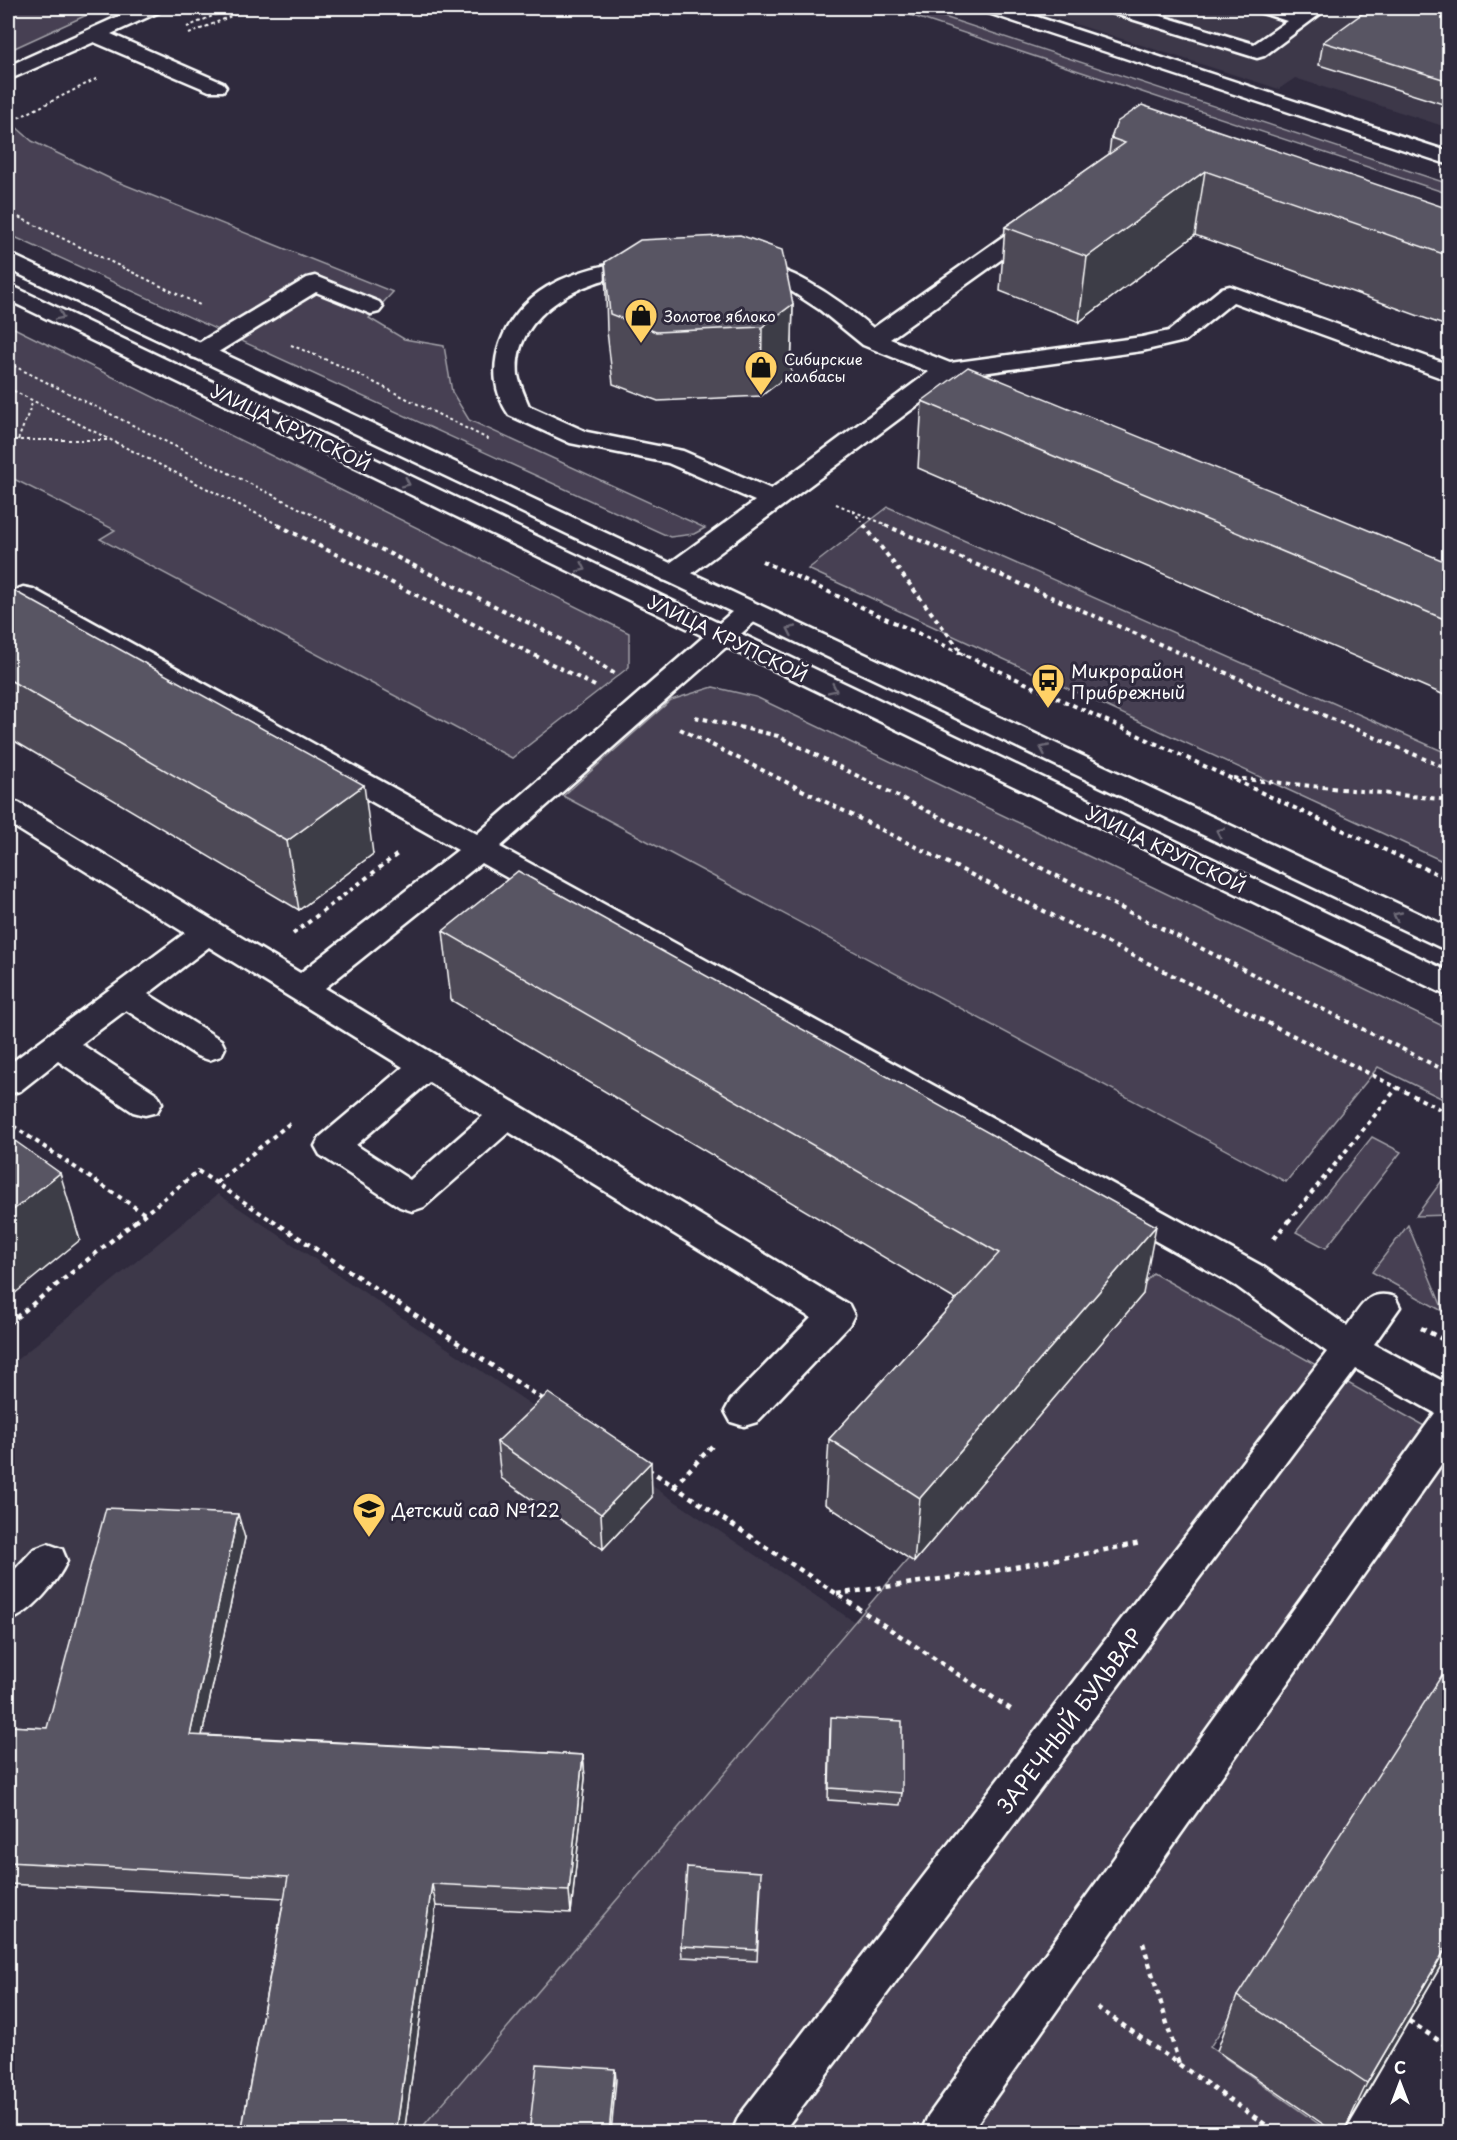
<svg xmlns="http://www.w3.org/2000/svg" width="1457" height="2140" font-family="'Playpen Sans',sans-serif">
<rect width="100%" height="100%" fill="#2f2a3d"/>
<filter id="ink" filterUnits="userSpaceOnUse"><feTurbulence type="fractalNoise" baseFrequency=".0167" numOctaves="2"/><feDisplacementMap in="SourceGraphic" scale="12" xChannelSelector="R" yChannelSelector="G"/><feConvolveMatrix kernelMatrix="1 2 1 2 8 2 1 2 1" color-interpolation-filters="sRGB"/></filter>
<g filter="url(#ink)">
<g fill="#3c3749">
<polygon points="1025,8 1449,8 1449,128 1295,78 1279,89"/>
<polygon points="218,1194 984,1709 648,2132 8,2132 8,1367"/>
</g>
<g fill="#464152" stroke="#a2a0a8" stroke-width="1.5">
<polygon points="8,8 102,8 8,51"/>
<polygon points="889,8 917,8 1449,184 1449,194"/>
<polygon points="15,126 32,141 113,180 393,292 369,318 404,339 444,346 452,392 469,420 705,528 694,534 670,537 8,234 8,129"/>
<polygon points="8,325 629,633 629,667 512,758 100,539 115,530 8,476"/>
<polygon points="888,507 1449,754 1449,864 808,569"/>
<polygon points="713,687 756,697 1449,1029 1449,1102 1378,1067 1286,1182 563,796 671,700"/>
<polygon points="1372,1137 1401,1152 1326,1248 1296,1232"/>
<polygon points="1446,1175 1449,1177 1449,1215 1416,1216"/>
<polygon points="1408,1225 1444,1312 1372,1272"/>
<polygon points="1153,1273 1449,1440 1449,1685 1210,2047 1330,2132 418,2132"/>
</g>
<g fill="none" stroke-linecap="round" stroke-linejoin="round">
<defs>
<g id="minor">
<polygon points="137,8 162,8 159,12 111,34 223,83 226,87 223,91 209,91 94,42 8,80 8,66"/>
<polygon points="982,8 1010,8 1450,152 1450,165 985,12"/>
<polygon points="1106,8 1135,8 1254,44 1287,21 1259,12 1256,8 1286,8 1300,12 1306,8 1328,8 1264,56 1257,58 1109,12"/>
<path d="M 1040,214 L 1048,216 L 1051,221 L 1048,226 L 890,339 L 950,363 L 1142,337 L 1169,331 L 1222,288 L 1230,286 L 1450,365 L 1450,381 L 1233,302 L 1185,341 L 1142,351 L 975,374 L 977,378 L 974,383 L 965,385 L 950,381 L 683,580 L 673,582 L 663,580 L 660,574 L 663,568 L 755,501 L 668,463 L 570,443 L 509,415 C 478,370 503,313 547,287 C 566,276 587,269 607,265 C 623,261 641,256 657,260 L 661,265 L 657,270 C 641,274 624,274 607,279 C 564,291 513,323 518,375 C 520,386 525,396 529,406 L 587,432 L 683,451 L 771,489 L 929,372 L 863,345 L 820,310 L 791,291 L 737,275 L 733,270 L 737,265 C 779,254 842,302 873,328 L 1032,216 Z"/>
<polygon points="315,276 379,302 383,307 379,312 371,314 316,292 210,357 201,359 192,357 189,352 192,347 307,278"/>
<path d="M 23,587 L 33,589 L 477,834 L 740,605 L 750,603 L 760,605 L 764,611 L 760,617 L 500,847 L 1262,1266 L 1347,1326 C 1361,1307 1368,1288 1395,1297 L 1400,1307 L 1374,1344 L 1450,1385 L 1450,1452 L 971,2132 L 921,2132 L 928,2116 L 1435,1413 L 1356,1369 L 783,2132 L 732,2132 L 739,2116 L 1327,1352 L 1236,1286 L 481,863 L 325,988 L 849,1305 L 854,1315 L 849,1325 L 757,1422 L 744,1426 L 731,1422 L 725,1411 L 731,1400 L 811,1318 L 509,1132 L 424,1207 L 412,1211 L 400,1207 L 320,1155 L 315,1146 L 320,1137 L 403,1067 L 209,947 L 148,994 L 221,1040 L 225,1048 L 221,1056 L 209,1060 L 197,1056 L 126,1010 L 81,1044 L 157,1094 L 162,1103 L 157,1112 L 145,1115 L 133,1112 L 58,1061 L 20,1091 L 8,1094 L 8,1065 L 185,933 L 8,823 L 8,800 L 19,803 L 300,973 L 458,850 L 23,606 L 8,612 L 8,593 ZM 429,1082 L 483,1116 L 410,1180 L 356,1145 Z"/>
<path d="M 48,1544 L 62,1549 L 67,1561 C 57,1583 31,1614 8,1621 L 8,1577 L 34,1549 Z"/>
</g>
<g id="major">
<polygon points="8,253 1450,928 1450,952 8,269"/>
<polygon points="8,284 1450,972 1450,997 8,300"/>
</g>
</defs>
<use href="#minor" stroke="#fff" stroke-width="5"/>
<use href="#major" stroke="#fff" stroke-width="5"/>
<g stroke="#fff" stroke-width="2" stroke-dasharray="3 3" stroke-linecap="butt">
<polyline points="187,27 231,8"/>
<polyline points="189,34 250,8"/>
<polyline points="8,123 98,78"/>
<polyline points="8,212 202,306"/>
<polyline points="291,345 341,366 490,440"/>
<polyline points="8,363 335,526"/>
<polyline points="8,388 281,526"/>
<polyline points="8,440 109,440"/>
<polyline points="18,440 33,401"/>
<polyline points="836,504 853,511 865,526"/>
<polyline points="853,511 889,526"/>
</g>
<g stroke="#fff" stroke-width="4" stroke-dasharray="4.5 4.5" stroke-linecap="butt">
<polyline points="278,525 599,688"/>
<polyline points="332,525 557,637 615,674"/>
<polyline points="864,525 964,655"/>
<polyline points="885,525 1450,770"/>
<polyline points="762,561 1450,880"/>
<polyline points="695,717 778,736 1450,1073"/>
<polyline points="680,729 1450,1114"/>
<polyline points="1233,778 1450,800"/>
<polyline points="293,934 399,853"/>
<polyline points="13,1126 145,1214"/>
<polyline points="216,1183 290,1123"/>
<polyline points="135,1222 198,1171 274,1222"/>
<polyline points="1288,1222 1397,1088"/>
</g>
<g stroke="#fff" stroke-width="4.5" stroke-dasharray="5 5" stroke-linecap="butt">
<polyline points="272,1220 544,1400"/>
<polyline points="1274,1239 1289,1220"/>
<polyline points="8,1324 137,1220"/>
<polyline points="1421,1328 1450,1343"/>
<polyline points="648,1469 1012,1710"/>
<polyline points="674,1486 713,1445"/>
<polyline points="837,1594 989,1572 1141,1543"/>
<polyline points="1143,1943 1179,2064"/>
<polyline points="1097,2007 1276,2132"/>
<polyline points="1409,2021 1450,2048"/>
</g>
<use href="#minor" fill="#2f2a3d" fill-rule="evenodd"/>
<use href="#major" fill="#2f2a3d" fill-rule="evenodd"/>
</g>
<g fill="#4d4956" stroke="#fff" stroke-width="1.5">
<polygon points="1449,8 1449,106 1319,65 1323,42"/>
<polygon points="1111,138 1449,209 1449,327 1195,235 1079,322 1000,291 1005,227 1109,154"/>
<polygon points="605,262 793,304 791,373 761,396 658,401 613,384 607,331"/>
<polygon points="922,401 1449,563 1449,697 918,468"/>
<polygon points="8,589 373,854 299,910 11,739 8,741"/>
<polygon points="443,931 1143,1294 914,1562 825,1504 829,1439 956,1300 451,1000"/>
<polygon points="497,1442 652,1497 603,1549 501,1478"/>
<polygon points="245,1538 202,1735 583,1755 585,1778 571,1913 436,1906 404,2133 241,2133 284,1898 8,1884 8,1726 47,1728"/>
<polygon points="830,1729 902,1793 900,1805 828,1800"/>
<polygon points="761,1883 757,1961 682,1957 681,1946"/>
<polygon points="1449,1952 1344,2133 1336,2133 1217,2051 1237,1996"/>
</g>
<g fill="#3e3c46" stroke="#fff" stroke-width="1.5">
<polygon points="1205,171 1195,235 1079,322 1087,257"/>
<polygon points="793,304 791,373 761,396 762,327"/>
<polygon points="8,724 11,739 8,741"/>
<polygon points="364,785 373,854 299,910 287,841"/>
<polygon points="60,1173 80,1240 8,1299 8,1214"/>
<polygon points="1156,1226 1143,1294 914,1562 920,1498"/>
<polygon points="651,1462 652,1497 603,1549 601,1514"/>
<polygon points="238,1514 245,1538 197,1758 190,1735"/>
<polygon points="583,1755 585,1778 571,1913 569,1891"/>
<polygon points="432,1884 436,1906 404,2133 396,2133"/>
<polygon points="1449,1943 1449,1952 1343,2133 1367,2083"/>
<polygon points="615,2069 616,2080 611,2133 609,2133"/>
</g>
<g fill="#595564" stroke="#fff" stroke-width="1.5">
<polygon points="1370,8 1449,8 1449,81 1323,42"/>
<polygon points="1142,105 1449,209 1449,256 1205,171 1087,257 1005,227 1125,143 1111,138 1117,122"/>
<polygon points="740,235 782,250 793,304 762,327 656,332 610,314 605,262 640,240"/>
<polygon points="968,367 1449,563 1449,621 922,401"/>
<polygon points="9,588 364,785 287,841 8,679 8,589"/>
<polygon points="518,871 1156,1226 920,1498 829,1439 999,1253 443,931"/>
<polygon points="8,1136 60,1173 8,1214"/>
<polygon points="548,1393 651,1462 601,1514 497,1442"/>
<polygon points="106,1508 238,1514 190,1735 583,1755 569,1891 432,1884 396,2133 241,2133 288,1877 8,1862 8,1726 47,1728"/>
<polygon points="1449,1664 1449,1943 1367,2083 1237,1996"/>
<polygon points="831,1717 902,1721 902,1793 829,1788"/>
<polygon points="687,1867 761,1872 757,1950 681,1946"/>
<polygon points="537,2064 615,2069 609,2133 529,2133"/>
</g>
<defs><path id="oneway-chevron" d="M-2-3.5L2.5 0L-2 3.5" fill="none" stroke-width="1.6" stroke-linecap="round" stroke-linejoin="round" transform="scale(1.5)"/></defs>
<g stroke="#6d6a77">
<use href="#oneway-chevron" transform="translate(60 316) rotate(26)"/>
<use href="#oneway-chevron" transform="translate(406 483) rotate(26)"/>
<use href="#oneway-chevron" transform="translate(582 568) rotate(26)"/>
<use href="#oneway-chevron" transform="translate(791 630) rotate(-155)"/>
<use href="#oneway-chevron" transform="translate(833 689) rotate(26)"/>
<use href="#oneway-chevron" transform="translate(1044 749) rotate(-155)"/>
<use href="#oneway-chevron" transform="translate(1220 832) rotate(-155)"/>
<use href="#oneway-chevron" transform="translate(1397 916) rotate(-155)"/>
</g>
</g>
<defs>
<symbol id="shop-pin" viewBox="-11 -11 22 30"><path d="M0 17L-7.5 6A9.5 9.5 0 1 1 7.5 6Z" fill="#ffd166" stroke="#2f2a3d"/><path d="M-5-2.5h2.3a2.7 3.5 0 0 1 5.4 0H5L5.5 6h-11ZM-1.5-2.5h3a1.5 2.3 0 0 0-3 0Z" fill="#111"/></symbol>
<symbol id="bus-pin" viewBox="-11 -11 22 30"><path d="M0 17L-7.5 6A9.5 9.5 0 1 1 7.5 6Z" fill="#ffd166" stroke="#2f2a3d"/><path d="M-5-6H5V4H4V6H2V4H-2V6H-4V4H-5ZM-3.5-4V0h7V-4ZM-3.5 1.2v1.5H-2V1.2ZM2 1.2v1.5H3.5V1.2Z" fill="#111"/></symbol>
<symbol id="school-pin" viewBox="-11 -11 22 30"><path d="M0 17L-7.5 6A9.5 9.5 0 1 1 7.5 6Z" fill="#ffd166" stroke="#2f2a3d"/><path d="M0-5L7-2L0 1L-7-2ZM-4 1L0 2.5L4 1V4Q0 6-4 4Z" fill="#111"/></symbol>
</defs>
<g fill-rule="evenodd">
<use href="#shop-pin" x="622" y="296" width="38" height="52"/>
<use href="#shop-pin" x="742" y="348" width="38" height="52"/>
<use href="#bus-pin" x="1029" y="661" width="38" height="52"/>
<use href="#school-pin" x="350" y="1490" width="38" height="52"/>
</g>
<g text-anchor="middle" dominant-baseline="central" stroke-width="6" stroke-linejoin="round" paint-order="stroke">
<g font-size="15" fill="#fff" stroke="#2f2a3d" text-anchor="start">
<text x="664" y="315">Золотое яблоко</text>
<text x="784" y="358">Сибирские<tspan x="784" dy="17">колбасы</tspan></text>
</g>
<g font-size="18" fill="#fff" stroke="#2f2a3d">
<text transform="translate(291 427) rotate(26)">УЛИЦА КРУПСКОЙ</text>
<text transform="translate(728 638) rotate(26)">УЛИЦА КРУПСКОЙ</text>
<text transform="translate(1166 849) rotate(26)">УЛИЦА КРУПСКОЙ</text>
</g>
<g font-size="18" fill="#fff" stroke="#2f2a3d" text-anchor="start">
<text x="1071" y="670">Микрорайон<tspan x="1071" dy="21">Прибрежный</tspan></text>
<text x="392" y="1509">Детский сад №122</text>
</g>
<g font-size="21" fill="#fff" stroke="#2f2a3d">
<text transform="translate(1069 1720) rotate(-53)">ЗАРЕЧНЫЙ БУЛЬВАР</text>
</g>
</g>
<rect width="1457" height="2140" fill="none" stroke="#2f2a3d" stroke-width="30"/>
<rect x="15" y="15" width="1427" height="2110" fill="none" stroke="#fff" stroke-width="2" filter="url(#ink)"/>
<g transform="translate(1400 2083)" stroke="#2f2a3d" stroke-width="4.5" paint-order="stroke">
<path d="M0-4.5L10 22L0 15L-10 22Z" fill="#ffffff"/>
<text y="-9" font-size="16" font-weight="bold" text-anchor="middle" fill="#ffffff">С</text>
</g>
</svg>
